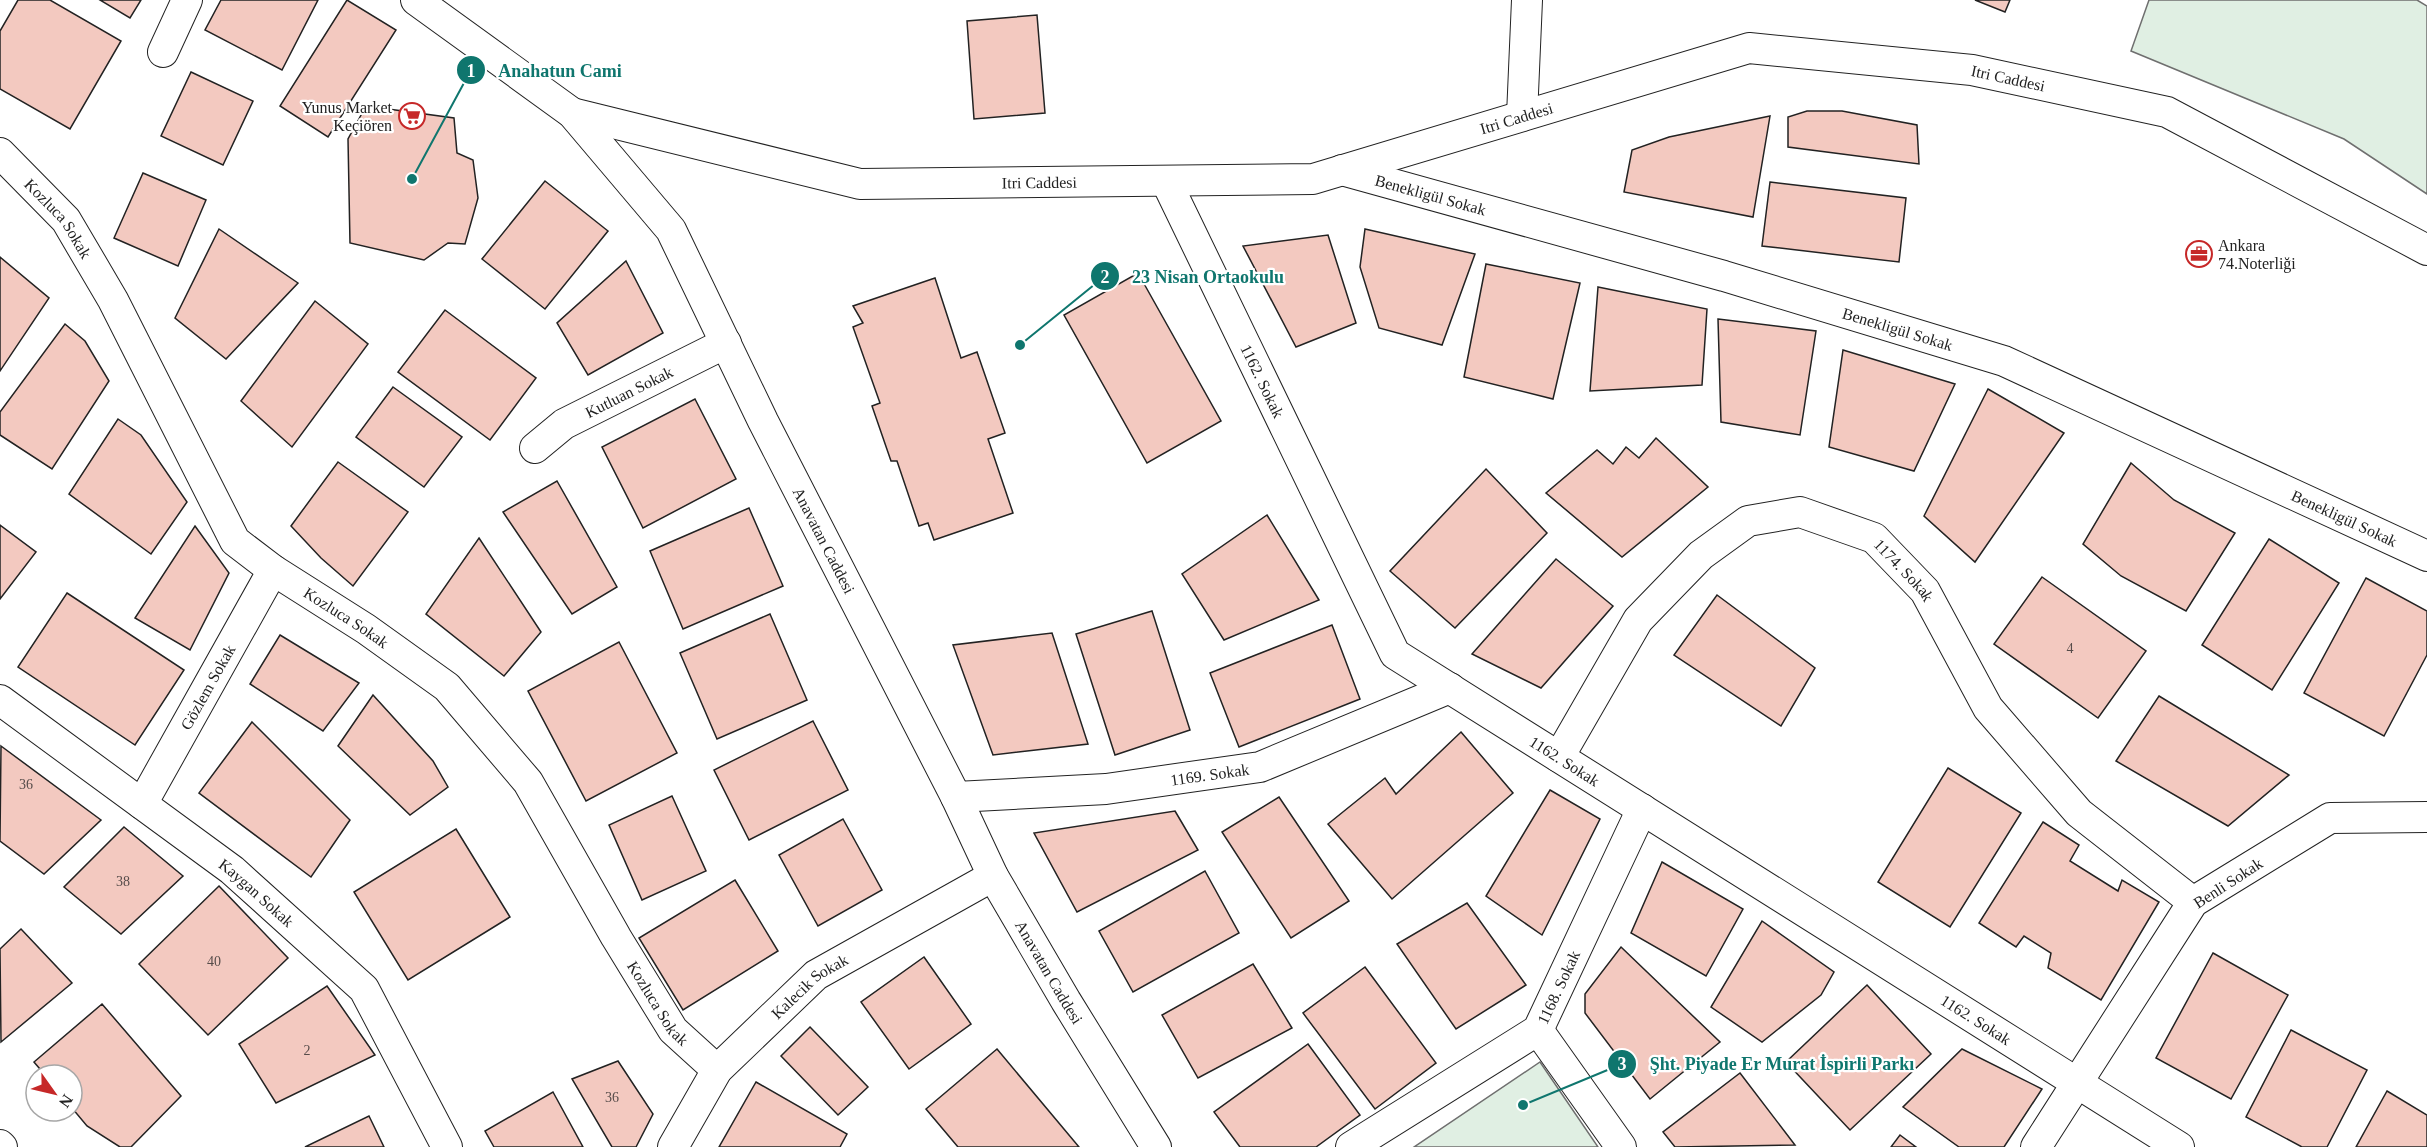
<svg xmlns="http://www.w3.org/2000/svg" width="2427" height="1147" font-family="'Times New Roman',serif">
<rect width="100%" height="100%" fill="#fff"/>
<g fill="#e0efe3" stroke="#6f6f6f" stroke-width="1.5">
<polygon points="2149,0 2417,0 2427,6 2427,194 2344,139 2131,51"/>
<polygon points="1540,1062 1598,1147 1414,1147"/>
</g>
<g fill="#f3c9c0" stroke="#222" stroke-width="1.5">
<polygon points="18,0 50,0 121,41 70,129 0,89 0,31"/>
<polygon points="100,0 141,0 130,18"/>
<polygon points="221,0 318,0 282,70 205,30"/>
<polygon points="347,0 396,30 328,137 280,106"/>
<polygon points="1975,0 2010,0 2005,12"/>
<polygon points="1037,15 1045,113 974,119 967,21"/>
<polygon points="191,72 253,101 223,165 161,136"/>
<polygon points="366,106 454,118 457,153 473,160 478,198 465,244 448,243 424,260 350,243 348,139"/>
<polygon points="1807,111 1842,111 1917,125 1919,164 1788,147 1788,117"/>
<polygon points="1770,116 1753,217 1624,192 1632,150 1669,137"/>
<polygon points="143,173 206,200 178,266 114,238"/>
<polygon points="545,181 608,231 545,309 482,259"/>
<polygon points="1770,182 1906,198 1899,262 1762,246"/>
<polygon points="219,229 298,283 226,359 175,318"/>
<polygon points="1365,229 1475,254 1442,345 1379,328 1360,267"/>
<polygon points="1328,235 1356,323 1296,347 1243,246"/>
<polygon points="0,257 49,298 0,371"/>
<polygon points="626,261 663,333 588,375 557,323"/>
<polygon points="1486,264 1580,283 1553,399 1464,377"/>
<polygon points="1138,273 1221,421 1147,463 1064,315"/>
<polygon points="935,278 961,358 977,352 1005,433 988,439 1013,513 934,540 928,523 919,526 897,461 891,461 872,406 880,403 853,327 863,323 853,306"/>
<polygon points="1598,287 1707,309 1702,385 1590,391"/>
<polygon points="315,301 368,344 292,447 241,401"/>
<polygon points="445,310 536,378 490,440 398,372"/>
<polygon points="1718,319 1816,331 1800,435 1721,422"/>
<polygon points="65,324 85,341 109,381 52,469 0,435 0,412"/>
<polygon points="1843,350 1955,384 1914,471 1829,447"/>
<polygon points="393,387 462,437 424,487 356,437"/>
<polygon points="1988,389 2064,433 1975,562 1924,516"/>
<polygon points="695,399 736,479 643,528 602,447"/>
<polygon points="118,419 141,435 187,502 151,554 69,494"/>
<polygon points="1656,438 1708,487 1622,557 1546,493 1597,450 1613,464 1626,447 1639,458"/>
<polygon points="338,462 408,512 353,586 321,558 291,526"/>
<polygon points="2131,463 2174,500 2235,533 2186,611 2121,576 2083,544"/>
<polygon points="1486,469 1547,533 1455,628 1390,571"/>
<polygon points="557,481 617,587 572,614 503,512"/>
<polygon points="749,508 783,586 683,629 650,551"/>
<polygon points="1267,515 1319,600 1224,640 1182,574"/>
<polygon points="0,525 36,552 0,599"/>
<polygon points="195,526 229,573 190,650 135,618"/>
<polygon points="479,538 541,632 504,676 426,614"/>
<polygon points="2269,539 2339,583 2272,690 2202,645"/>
<polygon points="1556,559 1613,606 1541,688 1472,654"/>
<polygon points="2042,577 2146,651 2098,718 1994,644"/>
<polygon points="2366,578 2427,611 2427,655 2384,736 2304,693"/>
<polygon points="67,593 184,670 135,745 18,667"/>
<polygon points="1717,595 1815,668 1781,726 1674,655"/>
<polygon points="1152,611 1190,730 1115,755 1076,634"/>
<polygon points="770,614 807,700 717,739 680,653"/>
<polygon points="1332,625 1360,699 1239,747 1210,673"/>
<polygon points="1052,633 1088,744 993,755 953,645"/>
<polygon points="280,635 359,683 323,731 250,684"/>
<polygon points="619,642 677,753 586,801 528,691"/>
<polygon points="373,695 433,761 448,787 410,815 338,746"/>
<polygon points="2159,696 2289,775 2228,826 2116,761"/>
<polygon points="813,721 848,790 749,840 714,770"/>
<polygon points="252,722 350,820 311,877 199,793"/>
<polygon points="1461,732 1513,793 1392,899 1328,824 1385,778 1396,794"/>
<polygon points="1,746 101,820 44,874 0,841"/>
<polygon points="1948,768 2021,813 1950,927 1878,882"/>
<polygon points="1550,790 1600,819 1542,935 1486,896"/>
<polygon points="672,796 706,871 642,900 609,825"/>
<polygon points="1279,797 1349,901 1291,938 1222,832"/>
<polygon points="1175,811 1198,850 1077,912 1034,833"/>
<polygon points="843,819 882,890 818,926 779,855"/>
<polygon points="2043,822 2079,845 2070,861 2118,891 2122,880 2159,902 2101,1000 2048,968 2051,953 2024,936 2016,947 1979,923"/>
<polygon points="124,827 183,876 121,934 64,887"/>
<polygon points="456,829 510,917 408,980 354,892"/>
<polygon points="1662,862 1743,909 1706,976 1631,933"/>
<polygon points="1205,871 1239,933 1133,992 1099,931"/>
<polygon points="735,880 778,951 683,1010 639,938"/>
<polygon points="219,886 288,958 208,1035 139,964"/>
<polygon points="1467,903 1526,985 1456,1029 1397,944"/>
<polygon points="1762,921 1834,972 1821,995 1762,1042 1711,1007"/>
<polygon points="21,929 72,983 1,1042 0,949"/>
<polygon points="1621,947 1720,1042 1650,1099 1585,1013 1585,994"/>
<polygon points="2213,953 2288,995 2231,1099 2156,1058"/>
<polygon points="924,957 971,1024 909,1069 861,1002"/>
<polygon points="1253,964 1292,1028 1198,1078 1162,1015"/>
<polygon points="1365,967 1436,1063 1375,1109 1303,1013"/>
<polygon points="1867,985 1931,1054 1850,1130 1786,1062"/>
<polygon points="327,986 375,1055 276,1103 239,1044"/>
<polygon points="102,1004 181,1096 131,1147 120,1147 87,1126 72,1108 72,1075 45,1075 34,1062"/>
<polygon points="810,1027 868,1087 838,1115 781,1056"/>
<polygon points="2291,1030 2367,1070 2327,1147 2302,1147 2246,1117"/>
<polygon points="1308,1044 1360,1115 1316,1147 1240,1147 1214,1112"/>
<polygon points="997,1049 1079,1147 958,1147 926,1109"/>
<polygon points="1962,1049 2042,1089 2004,1147 1959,1147 1903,1107"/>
<polygon points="618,1061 653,1114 636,1147 612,1147 572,1079"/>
<polygon points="1740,1073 1795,1145 1675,1147 1663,1132"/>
<polygon points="756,1082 847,1134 840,1147 719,1147"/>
<polygon points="2387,1091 2427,1115 2427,1147 2356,1147"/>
<polygon points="553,1092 583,1147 494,1147 485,1131"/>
<polygon points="369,1116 384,1147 305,1147"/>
<polygon points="1900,1135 1916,1147 1891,1147"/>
</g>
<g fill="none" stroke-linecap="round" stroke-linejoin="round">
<defs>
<g id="street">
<path id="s1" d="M 416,0 L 572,113 L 671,230 L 763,421 L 956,797 L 993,876 L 1066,1001 L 1156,1147"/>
<polyline points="163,52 187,0"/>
<path id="s2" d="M 572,113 L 860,184 L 1313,179 L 1749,48 L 1972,70 L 2167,112 L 2427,250"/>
<polyline points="1522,116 1527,0"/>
<path id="s3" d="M 0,153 L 66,220 L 113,300 L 235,541 L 273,570 L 366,629 L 447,687 L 528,782 L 616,937 L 673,1030 L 717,1070"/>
<path id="s4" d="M 1342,170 L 1724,276 L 2004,361 L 2427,556"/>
<path id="s5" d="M 1166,181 L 1395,654 L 2179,1147"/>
<path id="s6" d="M 535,448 L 564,424 L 726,343"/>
<path id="s7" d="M 0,700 L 232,870 L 364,989 L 447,1147"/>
<path id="s8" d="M 1559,757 L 1638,620 L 1701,555 L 1748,521 L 1800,512 L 1874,538 L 1925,591 L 1988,708 L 2079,813 L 2193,902"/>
<path id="s9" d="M 956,797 L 1106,789 L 1260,767 L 1450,688"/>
<path id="s10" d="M 142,804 L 273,570"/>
<polyline points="1538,1030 1621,1147"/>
<polyline points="0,1145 2,1147"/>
<path id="s11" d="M 673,1147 L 717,1070 L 816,975 L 993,876"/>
<path id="s12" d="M 1351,1147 L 1538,1030 L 1642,809"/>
<polyline points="2036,1147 2193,902 2330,818 2427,817"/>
</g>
</defs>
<use href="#street" stroke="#222" stroke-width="32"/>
<use href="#street" stroke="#fff" stroke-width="30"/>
</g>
<defs>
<symbol id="supermarket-ring" viewBox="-11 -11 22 22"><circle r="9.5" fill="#fff" stroke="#c62828" stroke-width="1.5"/><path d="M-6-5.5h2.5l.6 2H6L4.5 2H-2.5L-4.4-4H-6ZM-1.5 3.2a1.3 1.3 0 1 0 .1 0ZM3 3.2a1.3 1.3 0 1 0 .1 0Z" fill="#c62828"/></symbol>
<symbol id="office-ring" viewBox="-11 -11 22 22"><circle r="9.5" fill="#fff" stroke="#c62828" stroke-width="1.5"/><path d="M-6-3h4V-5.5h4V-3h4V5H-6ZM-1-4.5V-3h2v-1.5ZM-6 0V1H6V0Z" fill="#c62828"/></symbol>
</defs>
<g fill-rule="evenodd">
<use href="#supermarket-ring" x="397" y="101" width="30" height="30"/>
<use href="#office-ring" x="2184" y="239" width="30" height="30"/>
</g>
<g text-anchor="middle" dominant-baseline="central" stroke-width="4.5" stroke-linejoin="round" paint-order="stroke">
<g font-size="14" fill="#564c4a">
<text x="2070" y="648">4</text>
<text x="26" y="784">36</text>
<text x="123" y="881">38</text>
<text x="214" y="961">40</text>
<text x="307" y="1050">2</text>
<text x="612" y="1097">36</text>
</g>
<g font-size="16" fill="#222" stroke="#fff">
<text stroke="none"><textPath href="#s2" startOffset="1466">Itri Caddesi</textPath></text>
<text stroke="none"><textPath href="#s2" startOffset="962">Itri Caddesi</textPath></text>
<text stroke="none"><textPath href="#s2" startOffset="476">Itri Caddesi</textPath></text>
<text stroke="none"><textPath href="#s4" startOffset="92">Benekligül Sokak</textPath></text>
<text stroke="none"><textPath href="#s3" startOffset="88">Kozluca Sokak</textPath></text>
<text stroke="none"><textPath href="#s4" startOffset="578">Benekligül Sokak</textPath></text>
<text stroke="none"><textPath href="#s5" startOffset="222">1162. Sokak</textPath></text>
<text stroke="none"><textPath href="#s6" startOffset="110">Kutluan Sokak</textPath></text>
<text stroke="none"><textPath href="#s4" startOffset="1064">Benekligül Sokak</textPath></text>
<text stroke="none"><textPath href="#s1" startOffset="692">Anavatan Caddesi</textPath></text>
<text stroke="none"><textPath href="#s8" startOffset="482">1174. Sokak</textPath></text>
<text stroke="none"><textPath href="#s3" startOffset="592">Kozluca Sokak</textPath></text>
<text stroke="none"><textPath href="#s10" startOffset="134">Gözlem Sokak</textPath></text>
<text stroke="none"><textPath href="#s5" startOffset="726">1162. Sokak</textPath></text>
<text stroke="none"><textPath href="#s9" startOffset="255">1169. Sokak</textPath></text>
<text transform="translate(2228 883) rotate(-33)">Benli Sokak</text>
<text stroke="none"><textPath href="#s7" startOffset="321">Kaygan Sokak</textPath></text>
<text stroke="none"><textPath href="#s1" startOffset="1179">Anavatan Caddesi</textPath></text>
<text stroke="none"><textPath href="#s11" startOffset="214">Kalecik Sokak</textPath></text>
<text stroke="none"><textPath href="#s12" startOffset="268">1168. Sokak</textPath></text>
<text stroke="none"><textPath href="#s3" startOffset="1096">Kozluca Sokak</textPath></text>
<text stroke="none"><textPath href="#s5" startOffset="1212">1162. Sokak</textPath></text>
</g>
<g font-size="16" fill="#222" stroke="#fff" text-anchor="end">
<text x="392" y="107">Yunus Market<tspan x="392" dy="18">Keçiören</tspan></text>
<text x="2218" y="245" text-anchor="start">Ankara<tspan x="2218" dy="18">74.Noterliği</tspan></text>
</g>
</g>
<path fill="none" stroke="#0f766e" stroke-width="2" d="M412 179L471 70M1020 345L1105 276M1523 1105L1622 1064"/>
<g fill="#0f766e" stroke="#fff" stroke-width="2">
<circle cx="412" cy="179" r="6"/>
<circle cx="1020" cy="345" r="6"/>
<circle cx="1523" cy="1105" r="6"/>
<circle cx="471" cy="70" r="15"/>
<circle cx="1105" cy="276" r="15"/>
<circle cx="1622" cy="1064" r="15"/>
</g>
<g font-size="18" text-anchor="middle" font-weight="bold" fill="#fff">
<text x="471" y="77">1</text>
<text x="1105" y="283">2</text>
<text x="1622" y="1070">3</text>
</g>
<g font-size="18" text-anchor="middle" font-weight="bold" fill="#0f766e" stroke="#fff" stroke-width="4.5" stroke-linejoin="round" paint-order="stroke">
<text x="560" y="77">Anahatun Cami</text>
<text x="1208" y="283">23 Nisan Ortaokulu</text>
<text x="1782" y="1070">Şht. Piyade Er Murat İspirli Parkı</text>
</g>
<g transform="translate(54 1093) rotate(124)"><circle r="28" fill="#ffffff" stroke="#a7a7a7" stroke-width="1.5"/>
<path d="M0-4.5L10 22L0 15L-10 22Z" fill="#c62828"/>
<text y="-9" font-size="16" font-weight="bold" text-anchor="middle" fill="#222222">N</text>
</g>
</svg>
